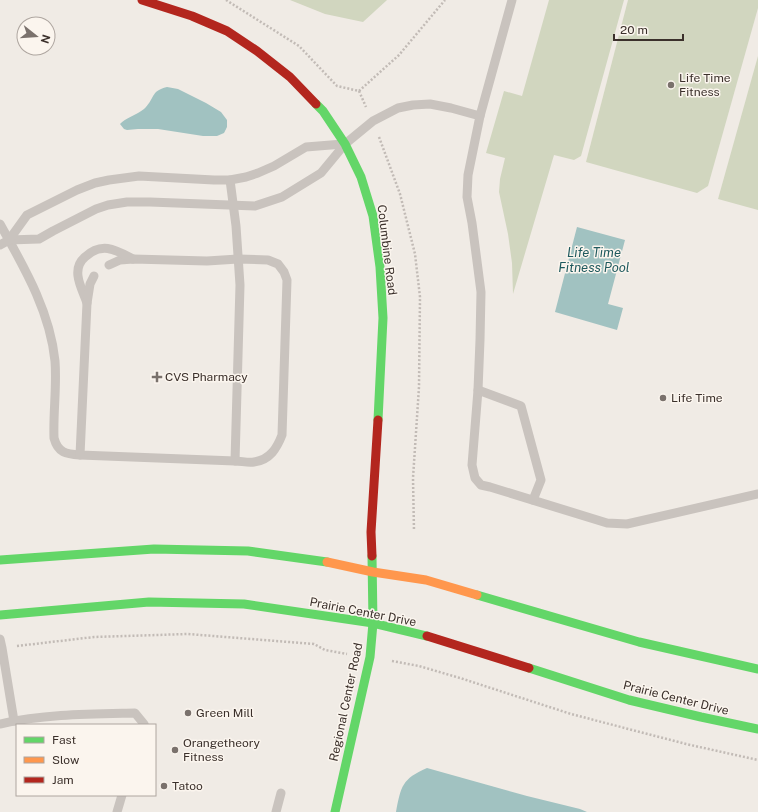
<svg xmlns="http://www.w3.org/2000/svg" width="758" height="812" font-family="'Public Sans',sans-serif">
<rect width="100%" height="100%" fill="#f0ebe5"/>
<g fill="#d1d6bf">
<polygon points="290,0 387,0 363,22 325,14"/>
<polygon points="549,0 624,0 581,156 574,160 554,155 513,294 512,263 508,234 499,192 500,179 505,158 486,153 504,91 522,96"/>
<polygon points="628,0 758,0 758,8 708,186 697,193 586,162"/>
<polygon points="758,56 758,210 718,199"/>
</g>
<g fill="#a1c2c1">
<path d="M 167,87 L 178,89 L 206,103 L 221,112 L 227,120 L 227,127 L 224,133 L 217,136 L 203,136 L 158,129 L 138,129 L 127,130 L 124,129 L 120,124 C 125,118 137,115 144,109 C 155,99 150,91 167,87 Z"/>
<polygon points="577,227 625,240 608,304 623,308 617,330 555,312"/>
<path d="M 427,768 L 527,796 L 580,809 L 587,812 L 396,812 C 401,786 402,779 427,768 Z"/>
</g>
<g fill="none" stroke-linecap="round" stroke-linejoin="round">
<g stroke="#c2bbb6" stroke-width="2.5" stroke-dasharray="2 2" stroke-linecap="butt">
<polyline points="226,0 299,46 337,86 359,91 399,55 445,0"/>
<polyline points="359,91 366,107"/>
<polyline points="379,137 400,194 415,254 420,297 419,387 413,478 414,531"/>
<polyline points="17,646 94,637 188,634 314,644 325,650 347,654"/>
<polyline points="392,661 419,666 460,678 571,714 686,744 758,760"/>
</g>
<g stroke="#c9c3be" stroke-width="9">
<polyline points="480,116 512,0"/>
<polyline points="230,180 236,226 240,285 235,461"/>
<path d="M 0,224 C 24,267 50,311 55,361 C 57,387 53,412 54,438 C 58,453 66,454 80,455 L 235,461 C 241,461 248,463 254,462 C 270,460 277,448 282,435 L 287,280 L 284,272 L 278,264 L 268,260 L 238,259 L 207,261 L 133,259 L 120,260 L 109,265"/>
<polyline points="9,240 39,239 53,231 96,209 108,205 127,202 150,202 255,206 282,197 321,173 345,144 373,121 398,108 413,105 430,104 451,108 480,116 468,175 467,197 472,223 481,292 480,340 478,390 472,465 475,478 481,485 490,487 607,523 627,524 758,494"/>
<polyline points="0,245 9,240 27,215 77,190 95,183 109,180 139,176 214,180 230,180 246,177 258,173 274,166 306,147 343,144"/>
<path d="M 87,303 C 84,294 79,285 78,276 C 77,268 79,262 85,257 C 102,241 116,250 133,259"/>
<polyline points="478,390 521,406 541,480 533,500"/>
<polyline points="80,455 87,303 90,284 94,276"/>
<polyline points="0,639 2,648 14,721"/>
<path d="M 0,724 C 44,714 90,714 135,713 L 144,724 L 143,725"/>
<polyline points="117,812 122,795"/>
<polyline points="276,812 281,793"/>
</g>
<g stroke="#63d668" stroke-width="9">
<polyline points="316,104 323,111 345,144 361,177 373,216 380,267 383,318 378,420"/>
<polyline points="0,560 154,549 248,551 327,562"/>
<polyline points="477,595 639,642 758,669"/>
<polyline points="0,615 149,602 244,604 373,623 427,636"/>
<polyline points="529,668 629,700 701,717 758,729"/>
<polyline points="335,812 370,657 373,623 372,556"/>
</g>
<polyline stroke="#ff974d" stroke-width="9" points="327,562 373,572 426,580 477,595"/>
<g stroke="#b3261e" stroke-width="9">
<polyline points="142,0 192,16 227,31 257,51 290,77 316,104"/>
<polyline points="372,556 371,532 378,420"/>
<polyline points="427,636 529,668"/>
</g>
</g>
<g fill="#7a716c" stroke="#fbf5ee" stroke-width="1.5">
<circle cx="671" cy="85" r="4"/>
<path d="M155 371h4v4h4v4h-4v4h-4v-4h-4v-4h4z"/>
<circle cx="663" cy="398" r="4"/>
<circle cx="188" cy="713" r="4"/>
<circle cx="175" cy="750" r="4"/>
<circle cx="164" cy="786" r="4"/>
</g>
<g text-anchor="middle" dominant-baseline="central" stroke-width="3" stroke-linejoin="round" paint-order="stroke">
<g font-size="12" fill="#3b302b" stroke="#fbf5ee" text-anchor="start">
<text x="679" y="78">Life Time<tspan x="679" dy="14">Fitness</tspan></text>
<text x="165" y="377">CVS Pharmacy</text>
<text x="671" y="398">Life Time</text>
<text x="196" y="713">Green Mill</text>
<text x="183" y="743">Orangetheory<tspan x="183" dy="14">Fitness</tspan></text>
<text x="172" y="786">Tatoo</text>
</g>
<g font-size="12" fill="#3b302b" stroke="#fbf5ee">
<text transform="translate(387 250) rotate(83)">Columbine Road</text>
<text transform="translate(363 612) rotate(11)">Prairie Center Drive</text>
<text transform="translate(676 698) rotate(14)">Prairie Center Drive</text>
<text transform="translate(346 702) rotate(-78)">Regional Center Road</text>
</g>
<g font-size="13" font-style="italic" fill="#1f5a5e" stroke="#fbf5ee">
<text x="594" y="252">Life Time<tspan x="594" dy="15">Fitness Pool</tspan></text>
</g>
</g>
<rect x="16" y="724" width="140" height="72" fill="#fbf5ee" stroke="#aea6a0"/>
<rect x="24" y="737" width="20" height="6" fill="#63d668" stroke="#aea6a0"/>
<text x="52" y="744" font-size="12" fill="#3b302b">Fast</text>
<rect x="24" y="757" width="20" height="6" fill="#ff974d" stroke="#aea6a0"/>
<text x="52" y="764" font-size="12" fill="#3b302b">Slow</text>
<rect x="24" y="777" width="20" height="6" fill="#b3261e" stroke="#aea6a0"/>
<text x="52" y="784" font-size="12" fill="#3b302b">Jam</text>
<g transform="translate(36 36) rotate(107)"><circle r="19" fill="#fbf5ee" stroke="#aea6a0"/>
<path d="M0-3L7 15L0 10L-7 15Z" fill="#7a716c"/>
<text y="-6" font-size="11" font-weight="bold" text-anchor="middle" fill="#3b302b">N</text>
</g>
<path d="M614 34v6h69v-6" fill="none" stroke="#3b302b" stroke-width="2"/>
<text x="620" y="34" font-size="12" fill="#3b302b" stroke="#fbf5ee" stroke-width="3" paint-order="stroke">20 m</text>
</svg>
